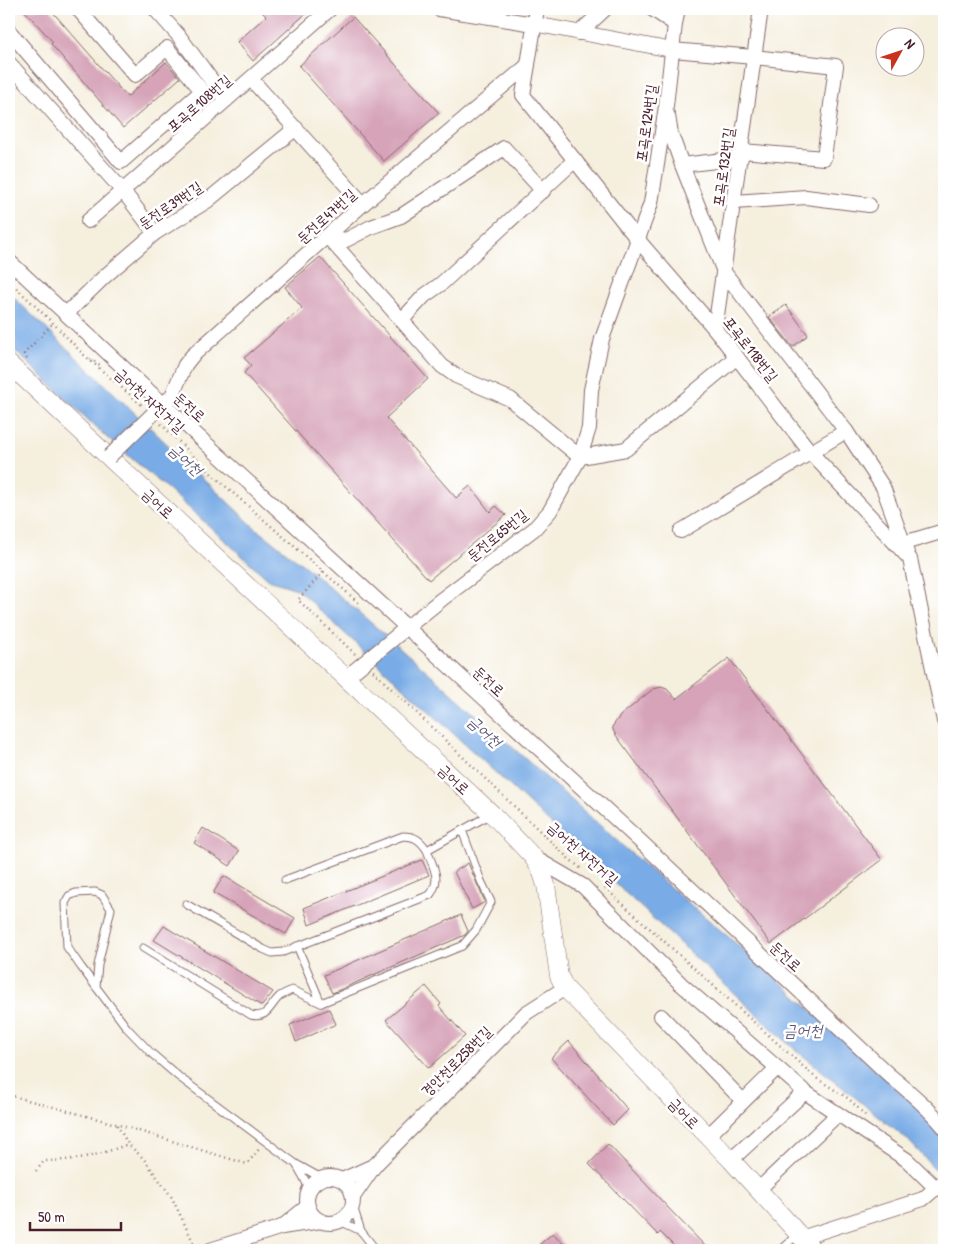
<svg xmlns="http://www.w3.org/2000/svg" width="953" height="1259" font-family="'Patrick Hand','Poor Story',sans-serif">
<rect width="100%" height="100%" fill="#fff"/>
<filter id="ink" filterUnits="userSpaceOnUse"><feTurbulence type="fractalNoise" baseFrequency=".02" numOctaves="2"/><feDisplacementMap in="SourceGraphic" scale="10" xChannelSelector="R" yChannelSelector="G"/><feConvolveMatrix kernelMatrix="1 2 1 2 8 2 1 2 1" color-interpolation-filters="sRGB"/></filter>
<filter id="wash" filterUnits="userSpaceOnUse"><feTurbulence type="fractalNoise" baseFrequency=".0096" numOctaves="4" result="noise"/><feDisplacementMap in="SourceGraphic" scale="20" xChannelSelector="R" yChannelSelector="G"/><feGaussianBlur stdDeviation="1.12" result="paint"/><feColorMatrix in="noise" values="0 0 0 0 0 0 0 0 0 0 0 0 0 0 0 0 0 1.4 0 .05"/><feComposite in="paint" operator="in"/></filter>
<g filter="url(#wash)">
<rect width="100%" height="100%" fill="#f5efde"/>
<polygon fill="#79ace6" stroke="#626688" points="9,293 253,526 306,567 427,671 643,864 773,975 928,1118 944,1139 944,1167 938,1172 908,1140 791,1046 297,589 269,580 169,490 105,436 9,345"/>
<g id="blocks">
<g fill="#d6a3b8">
<polygon points="23,9 50,9 127,97 166,62 180,78 123,128 51,44 53,42"/>
<polygon points="259,9 311,9 253,61 237,42 266,16"/>
<polygon points="353,17 439,113 384,161 299,66"/>
<polygon points="320,257 428,379 386,418 456,498 470,486 490,512 496,506 506,515 429,580 244,373 251,365 244,358 302,308 285,287"/>
<polygon points="786,305 808,335 793,347 769,317"/>
<polygon points="729,658 882,860 771,944 615,734 612,727 620,716 653,689 661,687 667,689 676,699"/>
<polygon points="203,828 239,851 230,866 194,843"/>
<polygon points="422,860 429,875 309,925 304,908"/>
<polygon points="468,863 485,902 472,909 454,872"/>
<polygon points="224,876 295,918 286,934 213,893"/>
<polygon points="461,915 468,931 465,935 332,993 324,975"/>
<polygon points="164,926 273,992 262,1006 154,940"/>
<polygon points="426,986 441,1004 439,1006 465,1036 429,1068 386,1020"/>
<polygon points="329,1009 336,1024 296,1042 290,1025"/>
<polygon points="569,1041 628,1110 613,1125 551,1058"/>
<polygon points="608,1144 676,1216 709,1250 678,1250 660,1232 658,1235 589,1164"/>
<polygon points="553,1233 569,1250 533,1250"/>
</g>
</g>
</g>
<g filter="url(#ink)">
<use href="#blocks" fill-opacity="0" stroke="#86686a" stroke-width="1"/>
<g fill="none" stroke-linecap="round" stroke-linejoin="round">
<defs>
<g id="service">
<path d="M 285,880 L 403,836 C 415,836 420,840 427,850 L 491,814"/>
<path d="M 186,904 L 263,949 L 272,953 L 283,952 L 430,895 C 442,879 433,867 427,850"/>
<polyline points="297,946 321,1003"/>
<path d="M 143,948 L 251,1015 C 268,1019 269,1006 280,996 C 283,994 288,992 292,990 L 321,1003 L 462,946 L 476,930 L 491,902 L 481,881 L 462,830"/>
<polyline points="96,987 98,965 111,909 102,895 95,892 76,893 69,896 65,903 67,947 81,967 127,1028 151,1053 179,1077 296,1164"/>
<polyline points="310,1191 304,1178 296,1164 323,1179"/>
<polyline points="340,1221 361,1231 353,1206"/>
<polyline points="361,1231 376,1250"/>
<polyline points="780,1250 797,1235"/>
</g>
<g id="minor">
<polyline points="155,9 179,36 226,100"/>
<polyline points="439,9 534,24 672,50 754,57 836,66 824,158 742,151"/>
<polyline points="537,9 523,95 638,240 715,329 811,453 910,559 944,721"/>
<polyline points="652,9 675,24"/>
<polyline points="9,31 121,162 202,91 167,48 135,75 78,9"/>
<polyline points="579,33 605,9"/>
<polyline points="9,63 123,191 155,233"/>
<polyline points="251,79 363,204"/>
<polyline points="668,116 671,134 682,165 724,272 846,431 883,487 907,553"/>
<polyline points="682,165 741,158"/>
<polyline points="734,202 806,197 869,205"/>
<polyline points="88,221 330,9"/>
<polyline points="328,237 442,366 456,376 510,399 580,457 589,428 591,390 602,339 651,203 666,106 675,24 678,9"/>
<polyline points="328,237 346,240 371,227 401,216 504,148 543,191"/>
<path d="M 9,261 L 128,372 L 640,841 L 889,1075 C 909,1091 928,1107 944,1127"/>
<polyline points="66,314 104,277 155,233 207,201 296,128"/>
<polyline points="402,320 424,296 441,284 575,160"/>
<polyline points="715,329 761,9"/>
<polyline points="163,404 172,396 185,365 192,356 363,204 528,65"/>
<polyline points="681,531 846,431"/>
<polyline points="904,543 944,531"/>
<polyline points="401,632 442,599 534,529 550,511 580,457 626,449 737,357"/>
<polyline points="533,857 583,886 681,984 805,1092 907,1160 937,1189"/>
<polyline points="661,1016 743,1101"/>
<polyline points="707,1137 777,1068"/>
<polyline points="731,1160 805,1092"/>
<polyline points="375,1165 526,1013 565,988"/>
<circle cx="330" cy="1200" r="23"/>
<polyline points="342,1180 375,1165 353,1197"/>
<polyline points="758,1190 838,1114"/>
<polyline points="308,1206 282,1227 321,1221"/>
<polyline points="801,1238 923,1199 944,1181"/>
<polyline points="210,1250 282,1227"/>
</g>
<polyline id="tertiary" points="9,364 492,814 533,857 541,870 546,885 559,976 565,988 731,1160 813,1250"/>
</defs>
<use href="#service" stroke="#86686a" stroke-width="9"/>
<use href="#minor" stroke="#86686a" stroke-width="16"/>
<use href="#tertiary" stroke="#86686a" stroke-width="19"/>
<g stroke="#86686a" stroke-width="2.5" stroke-dasharray="1 4" stroke-linecap="butt">
<polyline points="9,281 53,323 84,355 143,406"/>
<polyline points="27,359 24,354 53,323"/>
<polyline points="90,359 100,365"/>
<polyline points="161,424 216,478 359,603"/>
<polyline points="323,572 298,600 355,654"/>
<polyline points="373,671 568,858 583,870"/>
<polyline points="605,888 816,1078 849,1099 866,1116"/>
<polyline points="9,1095 116,1124 247,1164 260,1148"/>
<polyline points="117,1125 128,1144 143,1158 171,1196 197,1250"/>
<path d="M 36,1171 L 44,1161 C 73,1161 101,1155 128,1144"/>
</g>
<use href="#service" stroke="#fff" stroke-width="7"/>
<use href="#minor" stroke="#fff" stroke-width="14"/>
<use href="#tertiary" stroke="#fff" stroke-width="18"/>
<defs>
<g id="minor-bridge">
<polyline points="109,457 163,404"/>
<polyline points="354,671 399,634"/>
</g>
</defs>
<use href="#minor-bridge" stroke="#86686a" stroke-width="16" stroke-linecap="butt"/>
<use href="#minor-bridge" stroke="#fff" stroke-width="14"/>
</g>
</g>
<g text-anchor="middle" dominant-baseline="central" stroke-width="5" stroke-linejoin="round" paint-order="stroke">
<g font-size="15" fill="#4a1f2b" stroke="#fff">
<text transform="translate(199 103) rotate(-41)">포곡로108번길</text>
<text transform="translate(646 123) rotate(-82)">포곡로124번길</text>
<text transform="translate(723 167) rotate(-82)">포곡로132번길</text>
<text transform="translate(170 205) rotate(-34)">둔전로39번길</text>
<text transform="translate(326 216) rotate(-42)">둔전로47번길</text>
<text transform="translate(751 349) rotate(52)">포곡로118번길</text>
<text transform="translate(150 400) rotate(42)">금어천 자전거길</text>
<text transform="translate(190 407) rotate(42)">둔전로</text>
<text transform="translate(158 503) rotate(43)">금어로</text>
<text transform="translate(497 535) rotate(-39)">둔전로65번길</text>
<text transform="translate(489 681) rotate(43)">둔전로</text>
<text transform="translate(454 779) rotate(43)">금어로</text>
<text transform="translate(583 853) rotate(41)">금어천 자전거길</text>
<text transform="translate(786 956) rotate(43)">둔전로</text>
<text transform="translate(456 1061) rotate(-45)">경안천로258번길</text>
<text transform="translate(684 1113) rotate(46)">금어로</text>
</g>
<g font-size="16" font-style="italic" fill="#5d5776" stroke="#fff">
<text transform="translate(186 459) rotate(42)">금어천</text>
<text transform="translate(485 731) rotate(42)">금어천</text>
<text x="803" y="1030">금어천</text>
</g>
</g>
<rect width="953" height="1259" fill="none" stroke="#fff" stroke-width="30"/>
<g transform="translate(900 52) rotate(50)"><circle r="24" fill="#ffffff" stroke="#b7a5aa"/>
<path d="M0-4L9 19L0 12L-9 19Z" fill="#c8321e"/>
<text y="-8" font-size="14" font-weight="bold" text-anchor="middle" fill="#4a1f2b">N</text>
</g>
<path d="M30 1222v8h91v-8" fill="none" stroke="#4a1f2b" stroke-width="2.5"/>
<text x="38" y="1222" font-size="15" fill="#4a1f2b" stroke="#ffffff" stroke-width="4" paint-order="stroke">50 m</text>
</svg>
